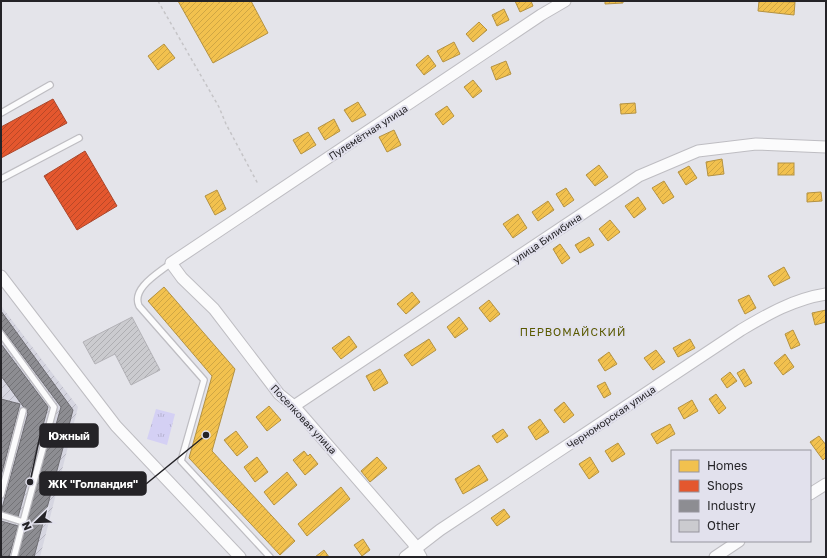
<svg xmlns="http://www.w3.org/2000/svg" width="827" height="558" font-family="'Golos Text',sans-serif">
<defs>
<pattern id="industrial-furrows" width="10" height="10" patternUnits="userSpaceOnUse"><rect width="10" height="10" fill="#d6d6e1"/><path d="M-1 1l2-2M0 10L10 0M9 11l2-2" fill="none" stroke="#b8b7c1"/></pattern>
<pattern id="park-tufts" width="24" height="20" patternUnits="userSpaceOnUse"><rect width="24" height="20" fill="#d4d0f4"/><path d="M3 7l-1-3M5 7V3M7 7l1-3M15 17l-1-3M17 17v-4M19 17l1-3" fill="none" stroke="#b6b2d1"/></pattern>
<pattern id="homes-hatch" width="6" height="6" patternUnits="userSpaceOnUse"><rect width="6" height="6" fill="#f2c14e"/><path d="M-1 1l2-2M0 6l6-6M5 7l2-2" fill="none" stroke="#cfa644"/></pattern>
<pattern id="shops-hatch" width="6" height="6" patternUnits="userSpaceOnUse"><rect width="6" height="6" fill="#e4572e"/><path d="M-1 1l2-2M0 6l6-6M5 7l2-2" fill="none" stroke="#b94827"/></pattern>
<pattern id="industry-hatch" width="6" height="6" patternUnits="userSpaceOnUse"><rect width="6" height="6" fill="#8d8d92"/><path d="M-1 1l2-2M0 6l6-6M5 7l2-2" fill="none" stroke="#737377"/></pattern>
<pattern id="building-hatch" width="6" height="6" patternUnits="userSpaceOnUse"><rect width="6" height="6" fill="#cbcbcf"/><path d="M-1 1l2-2M0 6l6-6M5 7l2-2" fill="none" stroke="#aeaeb2"/></pattern>
</defs>
<rect width="100%" height="100%" fill="#e4e4ea"/>
<polygon fill="url(#industrial-furrows)" points="1,306 78,407 40,557 1,557"/>
<polygon fill="url(#park-tufts)" points="156,409 175,414 167,445 147,439"/>
<g fill="url(#homes-hatch)" stroke="#b49242">
<polygon points="178,1 251,1 268,33 213,63"/>
<polygon points="515,1 531,1 533,6 520,12"/>
<polygon points="605,1 623,1 623,3 605,4"/>
<polygon points="759,1 795,2 794,15 758,11"/>
<polygon points="504,9 509,20 497,26 492,15"/>
<polygon points="479,22 487,30 473,42 466,34"/>
<polygon points="454,42 460,54 443,62 437,51"/>
<polygon points="164,44 175,58 158,70 148,56"/>
<polygon points="428,55 436,66 424,75 416,65"/>
<polygon points="506,61 511,74 496,80 491,67"/>
<polygon points="473,80 482,91 473,98 464,87"/>
<polygon points="358,102 366,115 352,122 344,110"/>
<polygon points="635,103 636,113 621,114 620,104"/>
<polygon points="447,106 454,116 443,125 435,114"/>
<polygon points="334,119 340,131 325,140 318,128"/>
<polygon points="394,130 401,145 387,152 379,137"/>
<polygon points="308,132 316,145 301,154 293,140"/>
<polygon points="722,159 724,174 708,176 706,162"/>
<rect x="778" y="163" width="16" height="12"/>
<polygon points="599,165 608,177 595,186 586,175"/>
<polygon points="689,166 697,178 686,185 678,172"/>
<polygon points="664,181 674,197 663,204 652,188"/>
<polygon points="566,188 574,200 564,207 556,194"/>
<polygon points="217,190 226,209 215,215 205,196"/>
<polygon points="821,192 822,201 807,202 807,193"/>
<polygon points="638,197 646,209 634,218 625,206"/>
<polygon points="548,201 554,210 538,221 532,212"/>
<polygon points="518,214 527,228 513,238 503,224"/>
<polygon points="610,220 620,232 608,241 599,229"/>
<polygon points="589,237 594,245 580,253 575,245"/>
<polygon points="560,244 570,258 562,264 553,249"/>
<polygon points="784,267 790,278 774,286 768,276"/>
<polygon points="164,287 235,369 212,451 295,541 280,555 189,458 212,376 148,301"/>
<polygon points="412,292 420,302 406,314 397,304"/>
<polygon points="749,295 756,308 745,314 738,300"/>
<polygon points="489,300 500,314 490,322 479,308"/>
<polygon points="826,310 826,322 815,325 812,313"/>
<polygon points="459,317 468,329 455,338 447,327"/>
<polygon points="793,330 800,345 791,349 785,334"/>
<polygon points="349,336 357,347 341,359 332,348"/>
<polygon points="429,339 436,350 412,366 404,355"/>
<polygon points="690,339 695,348 678,357 673,348"/>
<polygon points="656,350 665,362 653,370 644,358"/>
<polygon points="609,352 617,364 605,371 598,360"/>
<polygon points="785,354 794,367 783,375 774,363"/>
<polygon points="380,369 388,383 374,391 366,376"/>
<polygon points="744,369 752,383 745,387 737,373"/>
<polygon points="730,372 737,381 727,388 721,379"/>
<polygon points="605,382 611,394 604,398 597,386"/>
<polygon points="716,394 726,408 719,414 709,399"/>
<polygon points="692,400 698,411 684,419 678,408"/>
<polygon points="564,402 574,415 564,423 554,410"/>
<polygon points="269,406 281,420 267,431 256,417"/>
<polygon points="540,419 549,432 536,440 528,427"/>
<polygon points="670,424 675,434 657,444 651,434"/>
<polygon points="503,429 508,436 497,443 492,436"/>
<polygon points="236,431 248,447 237,456 224,440"/>
<polygon points="819,436 826,445 826,457 823,460 810,442"/>
<polygon points="618,443 625,454 612,462 605,451"/>
<polygon points="304,451 308,456 310,454 318,464 305,475 293,460"/>
<polygon points="257,457 268,472 255,482 244,467"/>
<polygon points="377,457 387,468 370,482 361,471"/>
<polygon points="590,457 599,472 589,479 579,464"/>
<polygon points="479,465 488,480 463,494 455,479"/>
<polygon points="287,472 297,485 274,505 264,492"/>
<polygon points="341,487 350,499 307,536 298,524"/>
<polygon points="504,509 510,517 497,526 491,518"/>
<polygon points="363,539 370,550 362,556 354,545"/>
<polygon points="324,550 329,557 315,557"/>
</g>
<g fill="url(#shops-hatch)" stroke="#aa472c">
<polygon points="53,99 67,123 1,158 1,127"/>
<polygon points="85,151 117,206 77,230 44,176"/>
</g>
<g fill="url(#industry-hatch)" stroke="#6e6d72">
<polygon points="1,311 73,410 34,557 17,557 47,445 50,446 61,407 1,327"/>
<polygon points="1,344 48,407 18,517 1,512 28,413 1,376"/>
<polygon points="1,399 20,404 1,476"/>
<polygon points="1,521 18,526 9,557 1,557"/>
</g>
<polygon fill="url(#building-hatch)" stroke="#b3b2b7" points="132,317 160,370 131,385 115,354 95,364 83,342"/>
<g fill="none" stroke-linecap="round" stroke-linejoin="round">
<defs>
<g id="lane">
<polyline points="1,113 50,85"/>
<polyline points="1,179 79,138"/>
<path d="M 171,263 C 159,273 131,288 139,306 L 204,380 L 181,461 L 270,557"/>
<polyline points="1,334 54,407 23,522 1,515"/>
<polyline points="1,495 23,411"/>
<polyline points="14,557 23,522"/>
</g>
<g id="street">
<polyline points="1,276 116,426 240,557"/>
<polyline points="294,406 639,176 698,151 756,144 826,147"/>
<polyline points="810,494 826,484"/>
<path d="M 405,557 L 440,530 L 741,330 C 768,314 794,299 826,294"/>
<polyline points="421,557 413,543 294,406 279,394 214,309 182,278 171,263 541,15 565,1"/>
<polyline points="715,557 739,541"/>
</g>
</defs>
<use href="#lane" stroke="#bebdc2" stroke-width="8"/>
<use href="#street" stroke="#bebdc2" stroke-width="13"/>
<polyline stroke="#c5c4c7" stroke-width="1.5" stroke-dasharray="3 3" stroke-linecap="butt" points="158,1 219,107 226,124 258,184"/>
<use href="#lane" stroke="#fbfbfc" stroke-width="5.5"/>
<use href="#street" stroke="#fbfbfc" stroke-width="11"/>
</g>
<g text-anchor="middle" dominant-baseline="central" stroke-width="4" stroke-linejoin="round" paint-order="stroke">
<g font-size="10" fill="#242327" stroke="#e2e1ed">
<text transform="translate(368 132) rotate(-33)">Пулемётная улица</text>
<text transform="translate(547 238) rotate(-34)">улица Билибина</text>
<text transform="translate(611 417) rotate(-34)">Черноморская улица</text>
<text transform="translate(304 419) rotate(47)">Поселковая улица</text>
</g>
<g font-size="11" letter-spacing="1" fill="#5a5a00" stroke="#e2e1ed">
<text x="573" y="331">ПЕРВОМАЙСКИЙ</text>
</g>
</g>
<path fill="none" stroke="#242327" stroke-width="1.5" d="M30 482L40 436M206 435L146 484"/>
<g fill="#242327" stroke="#e2e1ed" stroke-width="1.5">
<circle cx="30" cy="482" r="4"/>
<circle cx="206" cy="435" r="4"/>
</g>
<g fill="#242327" stroke="#242327" stroke-width="1.5">
<rect x="40" y="424" width="58" height="23" rx="4"/>
<rect x="40" y="472" width="106" height="23" rx="4"/>
</g>
<g font-size="11" text-anchor="middle" font-weight="bold" fill="#fff">
<text x="69" y="440">Южный</text>
<text x="93" y="488">ЖК "Голландия"</text>
</g>
<rect width="827" height="558" fill="none" stroke="#242327" stroke-width="4"/>
<rect x="671" y="450" width="140" height="92" fill="#e2e1ed" stroke="#96959e"/>
<rect x="679" y="460" width="20" height="12" fill="#f2c14e" stroke="#96959e"/>
<text x="707" y="470" font-size="12" fill="#242327">Homes</text>
<rect x="679" y="480" width="20" height="12" fill="#e4572e" stroke="#96959e"/>
<text x="707" y="490" font-size="12" fill="#242327">Shops</text>
<rect x="679" y="500" width="20" height="12" fill="#8d8d92" stroke="#96959e"/>
<text x="707" y="510" font-size="12" fill="#242327">Industry</text>
<rect x="679" y="520" width="20" height="12" fill="#cbcbcf" stroke="#96959e"/>
<text x="707" y="530" font-size="12" fill="#242327">Other</text>
<g transform="translate(36 522) rotate(247)" stroke="#e2e1ed" stroke-width="3" paint-order="stroke">
<path d="M0-3L7 15L0 10L-7 15Z" fill="#242327"/>
<text y="-6" font-size="11" font-weight="bold" text-anchor="middle" fill="#242327">N</text>
</g>
</svg>
